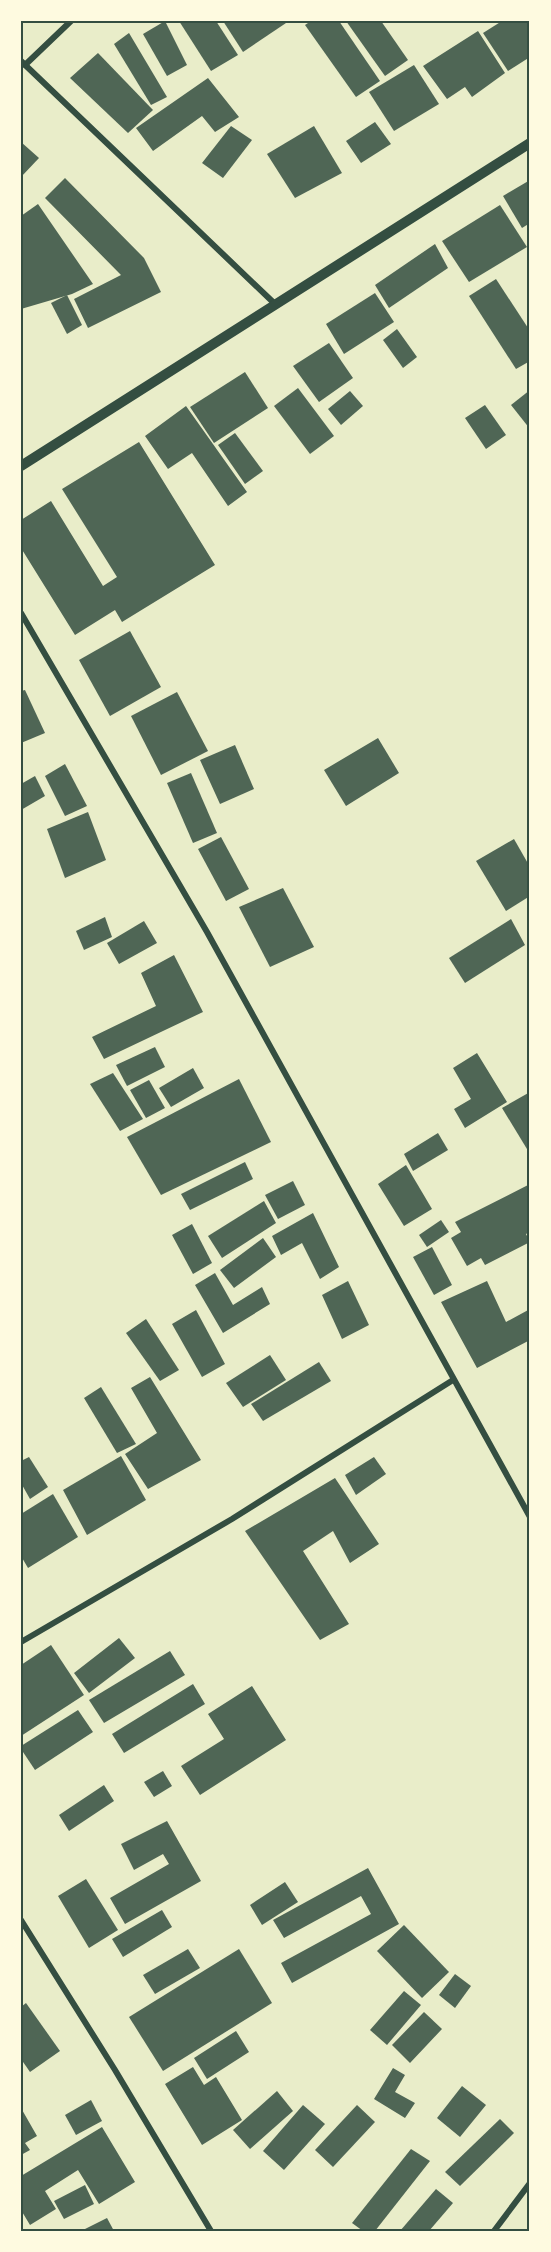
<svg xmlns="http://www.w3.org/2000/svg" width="551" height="2252" font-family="'Work Sans',sans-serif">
<rect width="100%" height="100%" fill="#e9edc9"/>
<g fill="#4f6655">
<polygon points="165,21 187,65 167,76 143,34"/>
<polygon points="179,21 216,21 238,55 211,71"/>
<polygon points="223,21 289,21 243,52"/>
<polygon points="311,21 339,21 380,81 356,97 305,25"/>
<polygon points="346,21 381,21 408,60 385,76"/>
<polygon points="502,21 530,21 530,57 508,71 483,33"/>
<polygon points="478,31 505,73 472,97 465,87 447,99 423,66"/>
<polygon points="129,33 167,97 151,105 114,44"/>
<polygon points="98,53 153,110 128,133 70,78"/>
<polygon points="414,65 439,104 394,131 369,92"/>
<polygon points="208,78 239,117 215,132 202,116 153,151 136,128"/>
<polygon points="375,122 391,144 361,163 346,141"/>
<polygon points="231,126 252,140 223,178 202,163"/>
<polygon points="314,126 342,173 295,198 267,154"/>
<polygon points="21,142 39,158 21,177"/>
<polygon points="65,178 144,258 161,292 88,328 74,299 121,275 45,198"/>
<polygon points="530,180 530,223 522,228 503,196"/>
<polygon points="38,204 93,284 72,294 21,309 21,216"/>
<polygon points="500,205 527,247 469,282 442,241"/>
<polygon points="435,244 448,268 389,308 375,285"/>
<polygon points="496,279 530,331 530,361 516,369 469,296"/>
<polygon points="375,293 394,322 344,354 326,324"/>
<polygon points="67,295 82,325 67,334 51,303"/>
<polygon points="397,329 417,357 403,368 383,340"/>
<polygon points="329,343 353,378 319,402 293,366"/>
<polygon points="245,372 268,408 214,443 190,407"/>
<polygon points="298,388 334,436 310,454 274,406"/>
<polygon points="530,390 530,429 511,405"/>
<polygon points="350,391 363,406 341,425 328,409"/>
<polygon points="485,405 506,435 486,449 465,418"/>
<polygon points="186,406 247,492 228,506 192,453 168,469 145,436"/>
<polygon points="235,433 263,471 245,484 218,445"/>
<polygon points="139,442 215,565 122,622 115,610 75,635 21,548 21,520 51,501 103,586 117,577 62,489"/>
<polygon points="130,631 161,687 110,716 79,660"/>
<polygon points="25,690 45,733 21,743 21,691"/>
<polygon points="177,692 208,751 161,775 131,716"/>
<polygon points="378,738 399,773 346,806 324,770"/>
<polygon points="235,745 254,789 220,804 200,760"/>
<polygon points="65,764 87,806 65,816 45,776"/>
<polygon points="191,773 217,833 193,843 167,783"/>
<polygon points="35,776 45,796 21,810 21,784"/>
<polygon points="88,812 106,860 65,878 47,829"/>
<polygon points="221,837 249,889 226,901 198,849"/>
<polygon points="514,839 530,867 530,896 506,911 476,861"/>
<polygon points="283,888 314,947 270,967 239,907"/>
<polygon points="105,917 112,937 84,950 76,931"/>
<polygon points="511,919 525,945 465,983 449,958"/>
<polygon points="144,921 157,943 119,964 107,943"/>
<polygon points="174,955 203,1012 104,1059 92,1037 156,1006 141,973"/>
<polygon points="155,1047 165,1067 127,1086 116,1065"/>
<polygon points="477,1053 507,1102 465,1128 454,1109 471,1099 453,1068"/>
<polygon points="193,1068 204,1088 171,1107 159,1088"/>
<polygon points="113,1073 143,1119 120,1131 90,1084"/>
<polygon points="239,1079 271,1142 161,1195 127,1137"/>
<polygon points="149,1080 165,1108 146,1118 130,1090"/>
<polygon points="530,1092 530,1154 502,1108"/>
<polygon points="438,1133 448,1150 413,1171 404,1154"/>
<polygon points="245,1162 253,1179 190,1210 181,1194"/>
<polygon points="406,1165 432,1209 404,1226 378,1184"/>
<polygon points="293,1181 305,1205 278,1219 265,1195"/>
<polygon points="530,1184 530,1232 526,1234 530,1242 485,1265 481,1258 467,1266 451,1238 461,1232 455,1222"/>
<polygon points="264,1201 276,1223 222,1258 208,1236"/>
<polygon points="313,1213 339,1267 320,1279 302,1243 281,1255 272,1236"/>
<polygon points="441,1220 449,1232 427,1247 419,1235"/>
<polygon points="192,1224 212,1263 193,1274 172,1235"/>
<polygon points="263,1238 276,1257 234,1288 220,1270"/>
<polygon points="432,1247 452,1285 434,1295 413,1257"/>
<polygon points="215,1273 233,1305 262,1287 270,1304 223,1333 195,1285"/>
<polygon points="348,1281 369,1325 342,1339 322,1295"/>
<polygon points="487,1281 506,1322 530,1309 530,1340 477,1368 441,1302"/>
<polygon points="196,1310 225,1364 202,1377 172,1324"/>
<polygon points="146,1319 179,1370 160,1381 126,1333"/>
<polygon points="270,1355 286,1380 243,1407 226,1383"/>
<polygon points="319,1362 331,1381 263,1421 251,1404"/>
<polygon points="150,1377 201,1460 148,1489 125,1454 157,1433 131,1388"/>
<polygon points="101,1387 136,1444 117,1453 84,1398"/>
<polygon points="121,1456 146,1500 87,1535 63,1490"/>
<polygon points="29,1457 48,1487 30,1499 21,1483 21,1461"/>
<polygon points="374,1457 386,1474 356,1495 345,1475"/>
<polygon points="335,1478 379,1544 350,1563 333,1531 303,1551 349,1624 320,1640 245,1531"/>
<polygon points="53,1494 78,1537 28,1568 21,1556 21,1514"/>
<polygon points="119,1638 135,1658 89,1693 74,1673"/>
<polygon points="51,1645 84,1695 21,1736 21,1665"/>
<polygon points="170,1651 185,1675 104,1723 89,1700"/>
<polygon points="193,1684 205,1704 124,1753 112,1734"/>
<polygon points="252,1686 286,1740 200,1795 181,1766 224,1739 208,1714"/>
<polygon points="78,1710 93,1732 35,1770 21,1749 21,1746"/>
<polygon points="163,1771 172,1786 154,1797 144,1782"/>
<polygon points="104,1785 114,1801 69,1831 59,1815"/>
<polygon points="167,1821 201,1881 125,1924 110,1898 169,1864 163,1854 134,1870 121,1844"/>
<polygon points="368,1868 399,1924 292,1983 281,1963 371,1914 361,1896 284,1938 273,1920"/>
<polygon points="86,1879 118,1930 89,1948 58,1896"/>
<polygon points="285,1882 298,1902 262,1925 250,1905"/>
<polygon points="162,1910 172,1927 123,1957 112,1939"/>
<polygon points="404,1925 449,1972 422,1998 377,1951"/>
<polygon points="188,1949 200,1968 155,1994 143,1975"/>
<polygon points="239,1949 272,2003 163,2071 129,2017"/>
<polygon points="455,1974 471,1986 455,2008 439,1995"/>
<polygon points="404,1991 421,2005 387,2045 370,2030"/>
<polygon points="26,2003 60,2051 30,2072 21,2059 21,2007"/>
<polygon points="424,2012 442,2029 410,2063 392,2045"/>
<polygon points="236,2031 249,2052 207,2079 194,2058"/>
<polygon points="193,2067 204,2085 216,2077 242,2120 202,2145 165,2084"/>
<polygon points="393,2068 405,2075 395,2092 415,2103 405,2118 374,2099"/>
<polygon points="462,2086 486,2105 460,2137 437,2118"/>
<polygon points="277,2091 293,2111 250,2149 233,2130"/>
<polygon points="91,2100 102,2121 76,2135 65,2115"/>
<polygon points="303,2105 325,2124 284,2170 263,2151"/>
<polygon points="357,2105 375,2122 333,2167 315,2150"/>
<polygon points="21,2108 37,2136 25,2143 30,2150 21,2155"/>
<polygon points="500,2119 514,2133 460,2186 445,2172"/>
<polygon points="102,2127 135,2182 99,2204 78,2170 45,2191 56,2209 30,2225 21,2210 21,2176"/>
<polygon points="411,2149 430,2161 375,2231 363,2231 352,2223"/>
<polygon points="85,2185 94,2204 64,2219 54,2201"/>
<polygon points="436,2189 453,2203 429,2231 400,2231"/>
<polygon points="107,2218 114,2231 81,2231"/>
</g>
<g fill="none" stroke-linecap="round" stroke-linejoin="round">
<g stroke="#344e41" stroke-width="6">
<polyline points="21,61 274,303"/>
<polyline points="25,65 71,21"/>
<polyline points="21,613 207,932 530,1517"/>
<polyline points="21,1642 232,1519 453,1380"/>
<polyline points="21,1920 115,2070 211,2231"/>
<polyline points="494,2231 530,2183"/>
</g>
<polyline stroke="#344e41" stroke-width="10" points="21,466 530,143"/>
</g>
<rect width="551" height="2252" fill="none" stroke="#fefae0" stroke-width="45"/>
<rect x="22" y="22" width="506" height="2208" fill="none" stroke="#344e41" stroke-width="2"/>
</svg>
